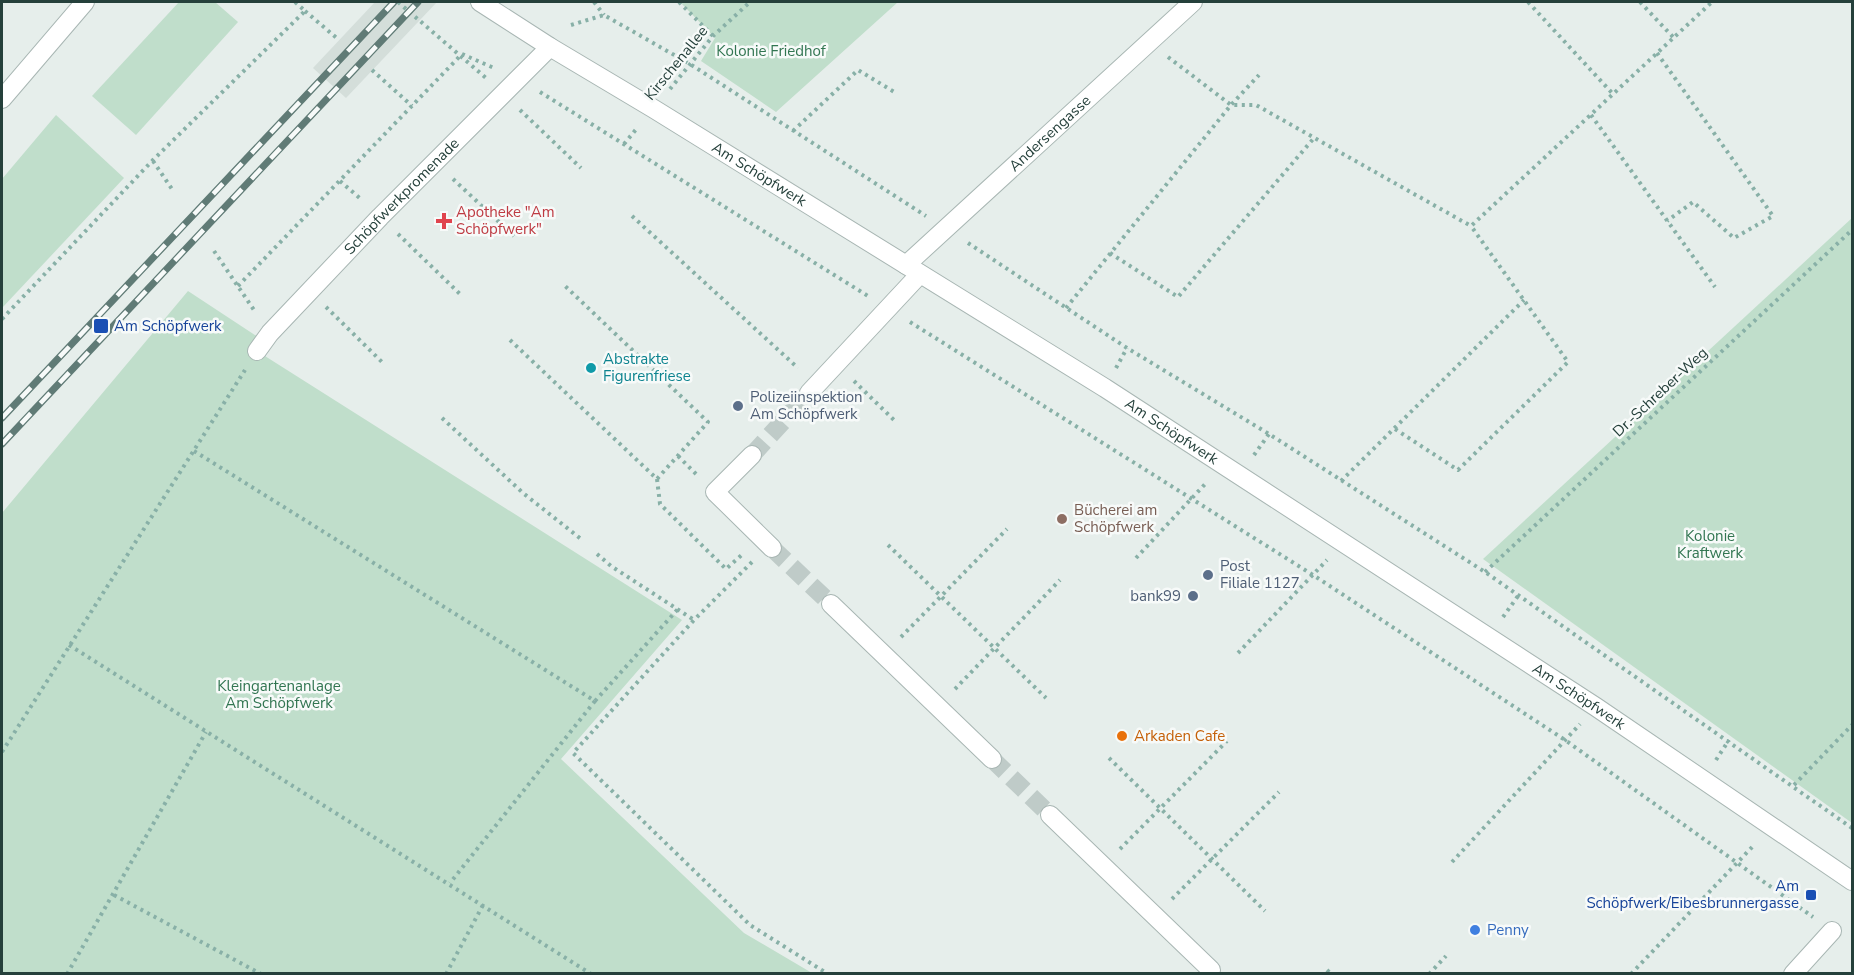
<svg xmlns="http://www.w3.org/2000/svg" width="1854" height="975" font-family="'Nunito Sans',sans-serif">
<rect width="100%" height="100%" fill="#e6eeeb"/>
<polygon fill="#d4deda" points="375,2 437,2 346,98 313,68"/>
<g fill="#c0decb">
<polygon points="179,2 215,2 238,22 136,135 92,96"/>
<polygon points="680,2 898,2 776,112 701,61 715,38"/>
<polygon points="56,115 124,178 2,308 2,179"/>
<polygon points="1852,218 1852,823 1483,559"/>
<polygon points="188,291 258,337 257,351 682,620 561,759 744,933 812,973 2,974 2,513"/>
</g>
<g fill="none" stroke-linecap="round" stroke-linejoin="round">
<g stroke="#bfcbc8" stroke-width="18" stroke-dasharray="18 9" stroke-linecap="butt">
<polyline points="752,455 809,393"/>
<polyline points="772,548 831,604"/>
<polyline points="992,759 1050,815"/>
</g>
<defs>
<g id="minor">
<path id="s1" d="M 480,2 L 550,47 L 654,109 L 1105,388 L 1596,707 L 1852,881"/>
<polyline points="2,99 85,2"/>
<path id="s2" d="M 906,265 L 1193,2"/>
<path id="s3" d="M 257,351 L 270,333 L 380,217 L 550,47"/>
<polyline points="809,393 920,274"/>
<polyline points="752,455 715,492 772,548"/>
<polyline points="831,604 992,759"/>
<polyline points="1050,815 1211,970"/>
<polyline points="1793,974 1832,931"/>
</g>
</defs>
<use href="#minor" stroke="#a8b6b3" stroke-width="20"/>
<g stroke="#88b0a7" stroke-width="4" stroke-dasharray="3 4.5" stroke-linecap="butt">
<polyline points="398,2 486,78"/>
<polyline points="594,2 604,15"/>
<polyline points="679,2 713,36"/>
<polyline points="1528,2 1613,94"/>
<polyline points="1640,2 1673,37"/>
<polyline points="305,11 339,40"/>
<polyline points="571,25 604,15 690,64 926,216"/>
<polyline points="1657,53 1773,216 1734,238 1693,202 1667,221"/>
<polyline points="462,54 494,68"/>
<polyline points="1168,57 1231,105 1256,105 1471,226 1712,2"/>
<polyline points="372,70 412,106"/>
<polyline points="670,89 713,36 750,2"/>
<polyline points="540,92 868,296"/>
<polyline points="520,110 581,168"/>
<polyline points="1591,115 1715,287"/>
<polyline points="793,131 858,70 896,93"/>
<polyline points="624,144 638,127"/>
<polyline points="153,161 174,192"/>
<polyline points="453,179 514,236"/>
<polyline points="340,181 362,200"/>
<polyline points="632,216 798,368"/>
<polyline points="398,234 461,295"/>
<polyline points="968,243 1127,348 1269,434 1485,572 1852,828"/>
<polyline points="214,251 256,313"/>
<polyline points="1110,253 1178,297 1314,138"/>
<polyline points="238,286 462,54"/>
<polyline points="326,307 383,363"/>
<polyline points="1066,308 1231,105 1259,75"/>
<polyline points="2,319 153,160 305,11 295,2"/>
<polyline points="910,322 1313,575 1565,740 1813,917"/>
<polyline points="510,340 657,479 708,422 564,285"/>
<polyline points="1116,368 1127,348"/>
<polyline points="854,381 896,422"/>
<polyline points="442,418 523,493 581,539"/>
<polyline points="1395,429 1458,470 1568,362 1471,226"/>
<polyline points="194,451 595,701 450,883"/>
<polyline points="1254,455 1269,434"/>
<polyline points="678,456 697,475"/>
<polyline points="657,479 660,504 726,569 744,553"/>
<polyline points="1341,481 1524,300"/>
<polyline points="888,545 1046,698"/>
<polyline points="597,554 611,566 694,620"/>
<polyline points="1136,558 1207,482"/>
<polyline points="752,562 694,620 573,753 750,925 828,974"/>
<polyline points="1485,572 1852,230"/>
<polyline points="1503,617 1518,596"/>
<polyline points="901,637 1007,529"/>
<polyline points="69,645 591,974"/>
<polyline points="1238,653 1327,560"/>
<polyline points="955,689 1060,580"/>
<polyline points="595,701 678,609"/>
<polyline points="2,752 245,370"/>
<polyline points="1109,758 1265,911"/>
<polyline points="1716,760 1729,740"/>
<polyline points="1794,785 1852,725"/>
<polyline points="1120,849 1227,741"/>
<polyline points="1452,862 1580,724"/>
<polyline points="114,895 261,974"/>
<polyline points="1172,899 1279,792"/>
<polyline points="1327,970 1331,974"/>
<polyline points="67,974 206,732"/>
<polyline points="446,974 483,905"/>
<polyline points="1429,974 1446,956"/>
<polyline points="1631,974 1755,844"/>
</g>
<use href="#minor" stroke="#fff" stroke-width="18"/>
<defs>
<g id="rail">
<polyline points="2,418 394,2"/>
<polyline points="2,444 418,2"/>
</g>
</defs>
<use href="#rail" stroke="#607b76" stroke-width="7"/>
<use href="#rail" stroke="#f7faf9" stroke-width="4.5" stroke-dasharray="14" stroke-linecap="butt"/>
</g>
<path fill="#e0444e" stroke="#f7faf9" stroke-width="2" d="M441 212h6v6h6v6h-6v6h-6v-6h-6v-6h6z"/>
<g fill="#1a4fb4" stroke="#f7faf9" stroke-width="2">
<rect x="93" y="318" width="16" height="16" rx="3"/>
<rect x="1805" y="889" width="12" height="12" rx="3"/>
</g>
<circle fill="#0f9aa8" stroke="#f7faf9" stroke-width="2" cx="591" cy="368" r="6"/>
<g fill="#5c6f8a" stroke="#f7faf9" stroke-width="2">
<circle cx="738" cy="406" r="6"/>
<circle cx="1208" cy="575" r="6"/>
<circle cx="1193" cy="596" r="6"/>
</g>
<circle fill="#8d6e63" stroke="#f7faf9" stroke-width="2" cx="1062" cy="519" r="6"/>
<circle fill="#e8710a" stroke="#f7faf9" stroke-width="2" cx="1122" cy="736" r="6"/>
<circle fill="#3f7fe0" stroke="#f7faf9" stroke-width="2" cx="1475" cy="930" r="6"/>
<g text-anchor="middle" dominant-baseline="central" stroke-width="5" stroke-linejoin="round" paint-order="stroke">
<g font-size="15" fill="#317551" stroke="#f7faf9">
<text x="771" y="51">Kolonie Friedhof</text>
<text x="1710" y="536">Kolonie<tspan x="1710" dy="17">Kraftwerk</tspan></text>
<text x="279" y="686">Kleingartenanlage<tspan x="279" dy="17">Am Schöpfwerk</tspan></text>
</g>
<g font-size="15" fill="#25403b" stroke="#f7faf9">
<text transform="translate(676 63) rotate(-51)">Kirschenallee</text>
<text stroke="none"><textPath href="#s2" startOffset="195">Andersengasse</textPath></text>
<text stroke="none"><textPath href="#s1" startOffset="328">Am Schöpfwerk</textPath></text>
<text stroke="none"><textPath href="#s3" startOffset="212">Schöpfwerkpromenade</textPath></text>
<text transform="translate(1660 392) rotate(-43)">Dr.-Schreber-Weg</text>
<text stroke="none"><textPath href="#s1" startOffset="814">Am Schöpfwerk</textPath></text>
<text stroke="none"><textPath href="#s1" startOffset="1300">Am Schöpfwerk</textPath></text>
</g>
<g font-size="15" fill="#be3a42" stroke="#f7faf9" text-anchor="start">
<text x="456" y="212">Apotheke "Am<tspan x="456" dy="17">Schöpfwerk"</tspan></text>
</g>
<g font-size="15" fill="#164399" stroke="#f7faf9" text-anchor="start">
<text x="114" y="326">Am Schöpfwerk</text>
<text x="1799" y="886" text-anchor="end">Am<tspan x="1799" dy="17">Schöpfwerk/Eibesbrunnergasse</tspan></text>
</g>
<g font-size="15" fill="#0d838f" stroke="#f7faf9" text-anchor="start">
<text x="603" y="359">Abstrakte<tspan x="603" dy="17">Figurenfriese</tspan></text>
</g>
<g font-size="15" fill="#4e5e75" stroke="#f7faf9" text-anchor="start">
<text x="750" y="397">Polizeiinspektion<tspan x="750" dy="17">Am Schöpfwerk</tspan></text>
<text x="1220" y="566">Post<tspan x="1220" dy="17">Filiale 1127</tspan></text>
<text x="1181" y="596" text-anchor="end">bank99</text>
</g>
<g font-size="15" fill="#785e54" stroke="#f7faf9" text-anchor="start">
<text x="1074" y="510">Bücherei am<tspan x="1074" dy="17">Schöpfwerk</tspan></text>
</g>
<g font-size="15" fill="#c56008" stroke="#f7faf9" text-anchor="start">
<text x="1134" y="736">Arkaden Cafe</text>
</g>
<g font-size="15" fill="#366cbe" stroke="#f7faf9" text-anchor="start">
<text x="1487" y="930">Penny</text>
</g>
</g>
<rect width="1854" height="975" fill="none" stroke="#25403b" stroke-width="6"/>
</svg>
